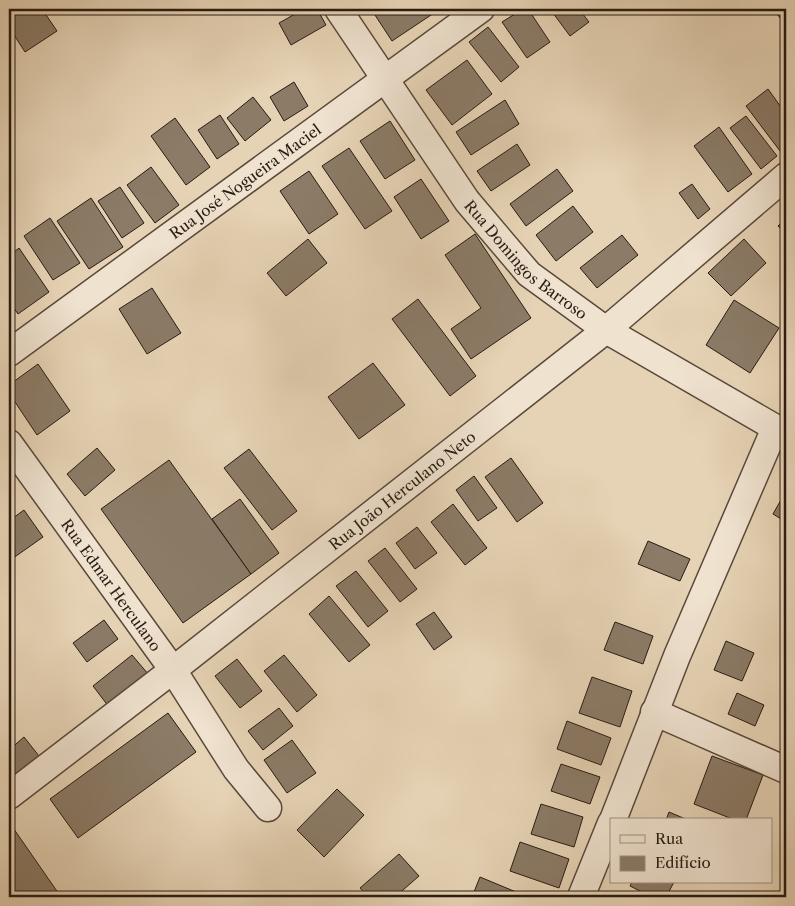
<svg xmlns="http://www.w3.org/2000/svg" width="795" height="906" font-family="'Libre Caslon Text',serif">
<rect width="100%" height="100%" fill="#e6d3b5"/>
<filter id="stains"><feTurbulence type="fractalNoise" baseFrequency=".004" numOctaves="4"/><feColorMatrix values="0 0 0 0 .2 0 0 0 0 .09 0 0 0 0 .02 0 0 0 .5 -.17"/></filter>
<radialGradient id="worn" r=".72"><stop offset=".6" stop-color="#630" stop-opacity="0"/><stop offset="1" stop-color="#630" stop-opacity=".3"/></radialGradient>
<g fill="#8b7b67" stroke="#281b12">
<polygon points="9,9 42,9 57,31 25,52 9,27"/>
<polygon points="304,9 317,9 326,25 291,45 279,23"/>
<polygon points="371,9 440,9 392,41"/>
<polygon points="523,9 528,9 550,42 527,58 502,22"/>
<polygon points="550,9 579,9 589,22 570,36"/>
<polygon points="773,9 786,9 786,15 781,19"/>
<polygon points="488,27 519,67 501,82 469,42"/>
<polygon points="467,60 492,94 452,125 426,90"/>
<polygon points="294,82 308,106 284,121 270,97"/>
<polygon points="768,89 786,114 786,146 780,151 746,106"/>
<polygon points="253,97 271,120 245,141 227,118"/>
<polygon points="505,100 519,124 471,155 456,132"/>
<polygon points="220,115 239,144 217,159 198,130"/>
<polygon points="746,116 777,156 761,169 730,128"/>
<polygon points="175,118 210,167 186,185 151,136"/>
<polygon points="390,121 415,160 385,179 360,141"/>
<polygon points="719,127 752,174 728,192 694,146"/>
<polygon points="517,144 530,165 491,191 477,171"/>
<polygon points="349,148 392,211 365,229 322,166"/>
<polygon points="151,167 179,205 155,223 127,185"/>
<polygon points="557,169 573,191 526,226 510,204"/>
<polygon points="309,171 338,214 309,234 280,191"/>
<polygon points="421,179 449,221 421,239 394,197"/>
<polygon points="692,184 710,209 698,219 679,193"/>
<polygon points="120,187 144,223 122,238 98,201"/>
<polygon points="91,198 123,247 89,269 57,221"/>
<polygon points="573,206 593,232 556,261 536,235"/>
<polygon points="50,218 80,263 53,280 24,236"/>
<polygon points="786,218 786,234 778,226"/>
<polygon points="475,234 531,318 471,359 451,329 481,308 445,255"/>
<polygon points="622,235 638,255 597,288 580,268"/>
<polygon points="308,239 327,263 286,296 267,273"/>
<polygon points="744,239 766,263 731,296 708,273"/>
<polygon points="19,248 49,292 18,314 9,301 9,256"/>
<polygon points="152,288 181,333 147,354 119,309"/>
<polygon points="418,299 476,376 450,396 392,319"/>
<polygon points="734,300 779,328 750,373 706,345"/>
<polygon points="373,363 405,405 359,439 328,397"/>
<polygon points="38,364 70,411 37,435 9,393 9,385"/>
<polygon points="97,448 115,470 85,496 67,474"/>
<polygon points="249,449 297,511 272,530 224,468"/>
<polygon points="511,458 543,503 517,522 485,477"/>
<polygon points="169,460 251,574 183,623 101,509"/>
<polygon points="474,476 497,508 478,521 456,490"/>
<polygon points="786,491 786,522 773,514"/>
<polygon points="240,499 279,553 251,574 212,519"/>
<polygon points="453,504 487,548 465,565 431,522"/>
<polygon points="24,510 43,537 9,561 9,521"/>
<polygon points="417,527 437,553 415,569 396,543"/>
<polygon points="648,541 690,559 680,581 638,564"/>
<polygon points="385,548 417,589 400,602 368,561"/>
<polygon points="356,571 388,611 368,627 336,586"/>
<polygon points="329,596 370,645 349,662 309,614"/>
<polygon points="434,612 452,637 434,650 416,624"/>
<polygon points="104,620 118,639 87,662 73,643"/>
<polygon points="615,622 653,636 643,664 604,650"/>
<polygon points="726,641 754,653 742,681 714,670"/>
<polygon points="132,655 149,675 109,707 93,686"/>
<polygon points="284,655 317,695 297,712 264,671"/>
<polygon points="237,659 262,691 240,708 215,676"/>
<polygon points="592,677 632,691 620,727 579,713"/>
<polygon points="737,693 764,705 755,726 728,714"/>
<polygon points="279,708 293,726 263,750 248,731"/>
<polygon points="168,713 196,752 78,838 50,799"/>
<polygon points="567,721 611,738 601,765 557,749"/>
<polygon points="24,737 39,756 10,779 9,750"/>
<polygon points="292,740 316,773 287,793 264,760"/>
<polygon points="712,756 763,775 746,820 735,820 694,804"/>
<polygon points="561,764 600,777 590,804 551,791"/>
<polygon points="337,789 364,815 324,857 297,830"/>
<polygon points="541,804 583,817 574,847 531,834"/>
<polygon points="669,812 688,820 666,820"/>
<polygon points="9,822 61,897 9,897"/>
<polygon points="520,842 569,859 559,888 510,871"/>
<polygon points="399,854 419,876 395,897 368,897 360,888"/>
<polygon points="480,877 516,892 514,897 472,897"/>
<polygon points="632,882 674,882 666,897 652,897 630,886"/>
</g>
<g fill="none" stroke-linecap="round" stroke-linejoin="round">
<defs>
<g id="street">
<path id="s1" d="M 338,9 L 467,201 L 529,274 L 606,330 L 786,434"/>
<path id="s2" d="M 9,353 L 481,9"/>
<path id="s3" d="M 9,443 L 173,670 L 236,769 L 268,808"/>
<polyline points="654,712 786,770"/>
<path id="s4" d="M 9,796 L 173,670 L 606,330 L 786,176"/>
<polyline points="613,820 677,656 775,428"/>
<polyline points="581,897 611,823"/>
</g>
</defs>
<use href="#street" stroke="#58493b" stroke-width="29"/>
<use href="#street" stroke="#efe2cf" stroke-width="26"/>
</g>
<g text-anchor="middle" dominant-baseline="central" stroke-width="4" stroke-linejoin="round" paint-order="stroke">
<g font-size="15" fill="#281b12" stroke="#efe2cf">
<text stroke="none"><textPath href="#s2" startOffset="292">Rua José Nogueira Maciel</textPath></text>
<text stroke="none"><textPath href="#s1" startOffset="315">Rua Domingos Barroso</textPath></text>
<text stroke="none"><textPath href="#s4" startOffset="498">Rua João Herculano Neto</textPath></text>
<text stroke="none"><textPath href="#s3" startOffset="175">Rua Edmar Herculano</textPath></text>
</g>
</g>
<rect width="795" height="906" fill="none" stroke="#e6d3b5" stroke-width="30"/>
<rect x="10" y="10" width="775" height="886" fill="none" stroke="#281b12" stroke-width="2.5"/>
<rect x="15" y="15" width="765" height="876" fill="none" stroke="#281b12"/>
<rect x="610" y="818" width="162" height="65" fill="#efe2cf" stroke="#9f9283"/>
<rect x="620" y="835" width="25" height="8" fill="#efe2cf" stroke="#9f9283"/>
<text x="655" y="844" font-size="15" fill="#281b12">Rua</text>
<rect x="620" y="856" width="25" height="15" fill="#8b7b67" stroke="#9f9283"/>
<text x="655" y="868" font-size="15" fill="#281b12">Edifício</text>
<rect width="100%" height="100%" filter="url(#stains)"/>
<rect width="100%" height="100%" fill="url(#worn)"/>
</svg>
